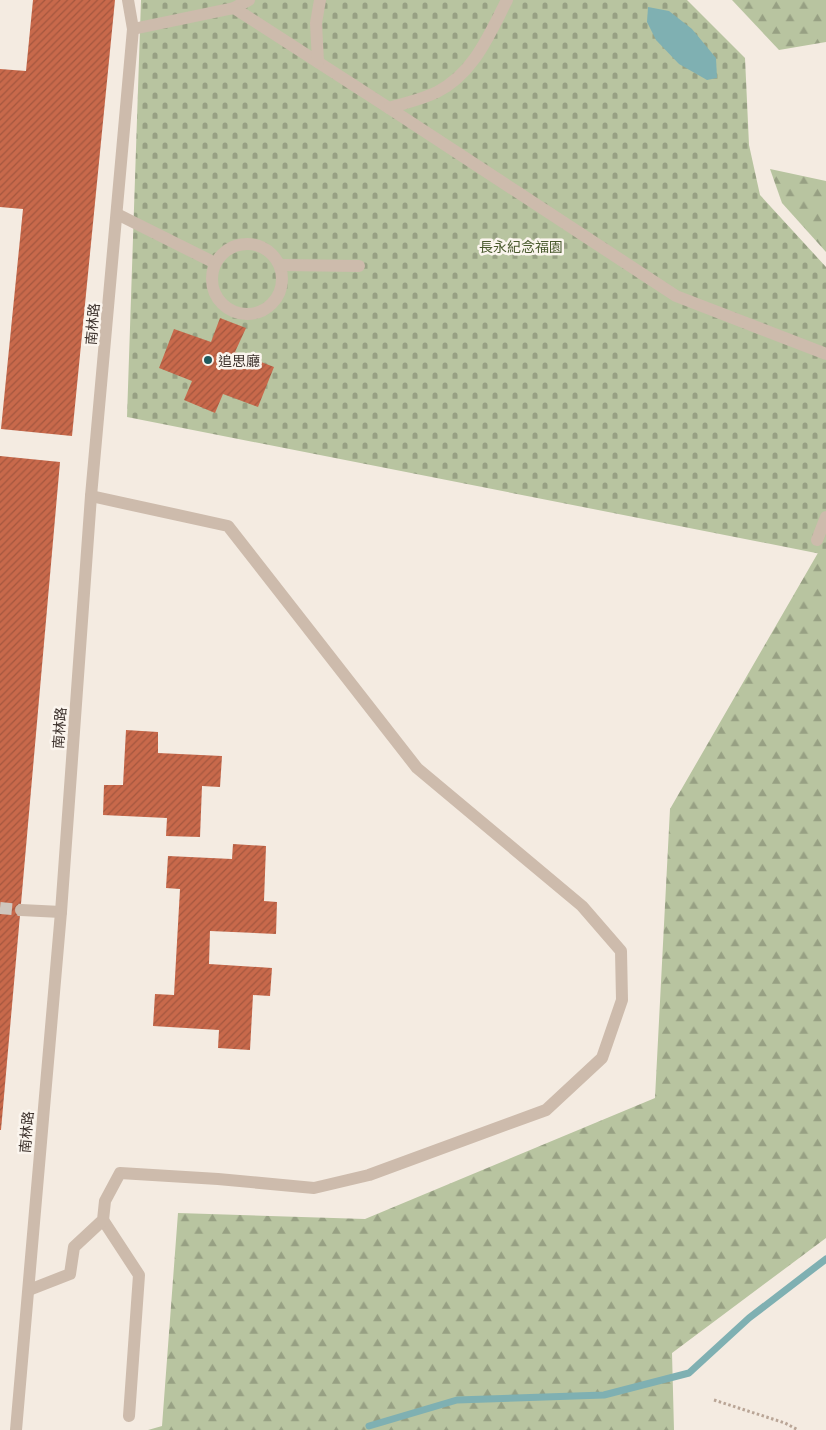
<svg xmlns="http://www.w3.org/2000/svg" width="826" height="1430" font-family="Barlow,'Noto Sans TC',sans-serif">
<defs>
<pattern id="forest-firs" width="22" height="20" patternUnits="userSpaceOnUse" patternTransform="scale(1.25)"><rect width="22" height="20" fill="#b8c4a0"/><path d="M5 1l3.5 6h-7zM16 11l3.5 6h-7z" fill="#97a083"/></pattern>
<pattern id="cemetery-stones" width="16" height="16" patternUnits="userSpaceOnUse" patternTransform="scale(1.25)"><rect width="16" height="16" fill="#b8c4a0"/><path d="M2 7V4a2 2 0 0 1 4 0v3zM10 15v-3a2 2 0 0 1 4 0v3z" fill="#97a083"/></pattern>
<pattern id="building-hatch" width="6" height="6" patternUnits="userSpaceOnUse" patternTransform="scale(1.25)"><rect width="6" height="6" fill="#c8694b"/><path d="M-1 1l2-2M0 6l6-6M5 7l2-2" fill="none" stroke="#a4573f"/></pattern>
</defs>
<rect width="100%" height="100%" fill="#f4ebe1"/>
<g fill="url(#forest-firs)">
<polygon points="732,0 826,0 826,42 779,50"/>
<polygon points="770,169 826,181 826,252 782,203"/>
<polygon points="826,539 826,1238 672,1353 674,1430 148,1430 162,1426 178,1213 365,1219 655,1098 670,809"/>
</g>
<polygon fill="url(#cemetery-stones)" points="141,0 687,0 745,58 749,145 760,195 826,267 826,555 127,417"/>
<polygon fill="#7fb0b2" points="648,7 669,11 692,29 716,58 717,78 707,80 679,64 656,40 647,22"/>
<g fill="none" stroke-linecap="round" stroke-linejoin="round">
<polyline stroke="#7fb0b2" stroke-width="7" points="369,1426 457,1400 604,1395 689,1373 749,1318 826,1259"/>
</g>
<g fill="url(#building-hatch)">
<polygon points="33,0 115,0 72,436 1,429 23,209 0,207 0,69 26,71"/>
<polygon points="220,318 246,328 235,352 274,367 258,407 223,394 215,413 184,400 192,381 159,368 174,329 211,342"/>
<polygon points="0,456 60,462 1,1130 0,1130"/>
<polygon points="126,730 158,732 158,753 222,756 220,787 202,786 200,837 166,836 167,818 103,815 104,785 123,785"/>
<polygon points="233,844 266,846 264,901 277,902 276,934 210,931 209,964 272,968 270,996 253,995 250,1050 218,1048 219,1030 153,1026 155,994 174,995 180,889 166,888 168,856 232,859"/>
</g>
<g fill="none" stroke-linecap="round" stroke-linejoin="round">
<polyline stroke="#cfc6bd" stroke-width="12" stroke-dasharray="12 6" stroke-linecap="butt" points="0,908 21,910"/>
<polyline stroke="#b9a596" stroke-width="3" stroke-dasharray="2.5 2.5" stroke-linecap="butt" points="714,1400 785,1423 798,1430"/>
<g stroke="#cdbbac" stroke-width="12">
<polyline points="234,8 249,0"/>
<polyline points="133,29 234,8 389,108 676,296 826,354"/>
<polyline points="318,62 316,23 320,0"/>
<path d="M 389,108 C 405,103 423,99 437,92 C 474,73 489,35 507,0"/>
<polyline points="117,214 215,263"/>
<circle cx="247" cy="279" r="35"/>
<polyline points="280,265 359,266"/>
<polyline points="817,540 826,517"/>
<polyline points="21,910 61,912"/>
<polyline points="103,1220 139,1275 129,1416"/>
<polyline points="29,1290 70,1274 74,1247 103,1220 105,1201 120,1173 218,1179 314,1188 369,1175 546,1110 602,1058 622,1000 621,951 582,906 417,768 228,526 91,496"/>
<polyline points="16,1430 61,912 91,496 133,29 128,0"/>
</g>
</g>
<circle fill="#1f5a5e" stroke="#fbf5ee" stroke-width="2" cx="208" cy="360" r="5"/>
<g text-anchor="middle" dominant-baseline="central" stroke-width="5" stroke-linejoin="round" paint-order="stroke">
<g font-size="14" fill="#4a5a2e" stroke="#fbf5ee">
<text x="521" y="246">長永紀念福園</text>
</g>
<g font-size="14" fill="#3b302b" stroke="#fbf5ee">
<text transform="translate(92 324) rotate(-85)">南林路</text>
<text transform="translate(59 728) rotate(-86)">南林路</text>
<text transform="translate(26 1132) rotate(-85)">南林路</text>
</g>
<g font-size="14" fill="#3b302b" stroke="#fbf5ee" text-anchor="start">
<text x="218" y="360">追思廳</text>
</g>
</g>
</svg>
